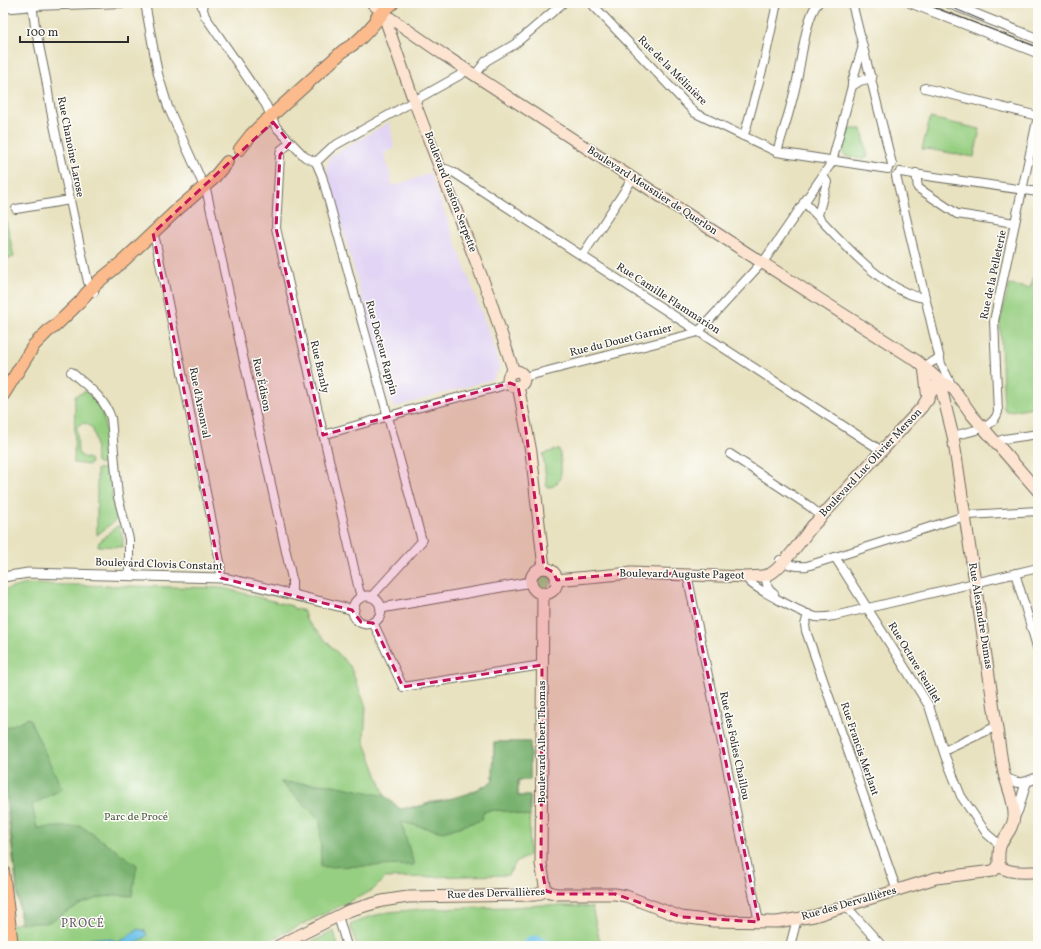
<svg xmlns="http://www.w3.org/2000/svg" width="1041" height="949" font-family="Vollkorn,serif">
<rect width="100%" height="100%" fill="#fdfcf7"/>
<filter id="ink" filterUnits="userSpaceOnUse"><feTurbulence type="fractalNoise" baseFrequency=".025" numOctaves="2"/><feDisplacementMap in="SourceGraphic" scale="8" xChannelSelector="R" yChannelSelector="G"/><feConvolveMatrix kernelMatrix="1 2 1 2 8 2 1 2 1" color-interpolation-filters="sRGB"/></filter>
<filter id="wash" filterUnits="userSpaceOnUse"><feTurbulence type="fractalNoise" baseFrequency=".012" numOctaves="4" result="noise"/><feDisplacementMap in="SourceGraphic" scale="16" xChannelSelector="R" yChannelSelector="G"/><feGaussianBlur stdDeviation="0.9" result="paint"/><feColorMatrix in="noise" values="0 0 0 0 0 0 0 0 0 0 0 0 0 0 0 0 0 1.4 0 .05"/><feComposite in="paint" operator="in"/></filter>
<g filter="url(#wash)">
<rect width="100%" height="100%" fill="#e8e2c0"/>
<polygon fill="#e1d4f4" points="390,122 394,149 384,153 393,186 430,173 487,327 500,367 493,379 396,407 391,404 373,339 375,338 373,332 371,332 326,168 331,156"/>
<g fill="#97cf82" stroke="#617d56">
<polygon points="930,118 980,129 974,157 933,150 922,149"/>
<polygon points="848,129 862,129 868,157 862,159 845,156 842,152"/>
<polygon points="5,215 14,257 3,260 3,216"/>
<polygon points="1038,265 1038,406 1006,412 1006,409 1004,409 1000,322 1009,285 1030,288"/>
<path d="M 86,391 L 97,403 L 104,418 L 109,465 L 98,464 L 96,462 C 94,451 100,425 83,423 L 78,425 L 77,427 L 78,453 L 83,457 L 90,459 L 91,463 L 88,465 L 74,463 L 75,396 Z"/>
<path d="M 559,449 C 561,458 564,478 556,484 C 554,487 550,487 547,487 L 543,454 Z"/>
<polygon points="109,468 113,503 117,519 97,535 97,469"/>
<polygon points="117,526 119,526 123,538 123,547 98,546 99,542"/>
<circle cx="544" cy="581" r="7"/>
<polygon points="27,584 223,588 292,606 293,608 304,611 306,620 350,666 366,707 364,740 385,796 400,809 421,806 432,802 442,801 467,794 487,785 493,780 494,742 530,742 530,780 518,780 518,796 530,796 529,855 516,863 508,875 385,878 373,890 268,941 244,946 3,946 3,927 4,928 21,922 3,780 3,590"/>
<polygon points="542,905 592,907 599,938 605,946 548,946 541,940 533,937 526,946 357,946 350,925 368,917 389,912 422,909 512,907"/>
<polygon points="334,931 338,946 304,946"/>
</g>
<g fill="#79b270" stroke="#526e4e">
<polygon points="29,718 62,789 32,805 37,828 81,826 137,865 132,896 118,895 103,897 83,903 47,923 21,923 3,758 3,729"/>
<path d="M 494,742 L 530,742 L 530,780 L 518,780 L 518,796 L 530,796 L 530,817 C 514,814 499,807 483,812 L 482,820 L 443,832 L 401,822 L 414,865 L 321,867 L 320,819 L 280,782 L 334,785 L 385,796 L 400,809 L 421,806 L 432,802 L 442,801 L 467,794 L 487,785 L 493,780 Z"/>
</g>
<path fill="#6cc1e8" stroke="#4c768a" d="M 138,929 L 145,931 L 147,935 L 140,941 L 129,946 L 77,946 C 87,937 97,937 110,939 C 113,940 117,941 119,941 C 127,940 131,932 138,929 Z"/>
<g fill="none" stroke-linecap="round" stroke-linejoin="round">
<polyline stroke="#6cc1e8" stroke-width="13" points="529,946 532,942 537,942 544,946"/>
</g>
</g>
<g filter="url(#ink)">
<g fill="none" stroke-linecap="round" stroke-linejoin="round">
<defs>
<g id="minor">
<polyline points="32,3 35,26 46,79 51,111 74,219 88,282 94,292"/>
<polyline points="145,3 158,74 168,107 207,193 292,579 292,594"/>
<polyline points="201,3 205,16 266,105 276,127 305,157 316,162"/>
<polyline points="591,3 695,113 777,152 888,169"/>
<polyline points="852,3 892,164"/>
<polyline points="3,9 33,6 122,3"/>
<polyline points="475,75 486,61 515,44 563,3"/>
<polyline points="852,86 860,81 872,78"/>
<polyline points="925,88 1038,116"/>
<polyline points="743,136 746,129 764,63 777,3"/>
<polyline points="290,143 281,150 280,155 276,228 359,590 362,597"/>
<path d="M 777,152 C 784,128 792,105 797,80 C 801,62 806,16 818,3"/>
<polyline points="316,162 322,176 422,541 371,597"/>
<polyline points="316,162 332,147 462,74 466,69"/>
<polyline points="441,169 446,169 453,172 882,451"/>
<polyline points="900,172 1038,192"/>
<polyline points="916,173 918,188 957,214 1015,223"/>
<polyline points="896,176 941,364 953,388"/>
<path d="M 804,202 C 834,232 883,294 925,298"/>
<polyline points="16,209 70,200"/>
<polyline points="818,215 827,182 823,176"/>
<polyline points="153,233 156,243 220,562 221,578"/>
<polyline points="582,256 633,178"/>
<polyline points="924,366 940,358"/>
<path d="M 71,372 C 87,386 104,397 111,418 L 118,497 L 129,539 L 129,575"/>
<polyline points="524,377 695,333 701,329 766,258 832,162 852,86 852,82 863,46"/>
<polyline points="323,435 417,408 495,388 510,383"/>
<path d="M 953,436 C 969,431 993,430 998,412 L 994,321 L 1038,116"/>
<polyline points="997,442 1004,439 1038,434"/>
<polyline points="730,454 809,506 821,516"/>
<polyline points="835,557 929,706 945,756 961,796 987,834 1000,845"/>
<path d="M 780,560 C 786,565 799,567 807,566 L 968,515 L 1038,511"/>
<polyline points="1015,573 1038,650"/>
<polyline points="687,574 759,922"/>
<path d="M 764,576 C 769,584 764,587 774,594"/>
<path d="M 748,577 L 748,580 C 753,588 806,615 816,617 C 822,618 828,617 834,616 L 1038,568"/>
<polyline points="808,614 805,625 806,631 897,891"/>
<polyline points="373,622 403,687 542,665"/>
<polyline points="944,751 997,726"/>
<polyline points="846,906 882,946"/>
<polyline points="338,916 347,946"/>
<polyline points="790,946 797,919"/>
</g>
<g id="tertiary">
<polyline points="911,3 1038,53"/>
<polyline points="948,3 1038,39"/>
<polyline points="3,577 28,573 221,578 229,579 354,610"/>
<circle cx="367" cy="610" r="14"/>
<polyline points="381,608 531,582"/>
<path d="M 1004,777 C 1019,785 1023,784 1038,777"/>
<polyline points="1014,818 1018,810 1026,783"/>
</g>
<g id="secondary">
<polyline points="372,3 383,13 444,55 747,253 917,361 939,380 953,388 972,415 1038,491"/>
<polyline points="383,13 414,101 488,293 514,372"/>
<polyline points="924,366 928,400"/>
<circle cx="516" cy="379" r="8"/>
<path d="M 939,380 L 953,436 L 1003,769 C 1006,785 1015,800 1014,817 C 1013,828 1006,835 1001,844 C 998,850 999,859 999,866"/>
<polyline points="518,386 531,452 544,568"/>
<polyline points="809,530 922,407 939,380"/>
<circle cx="544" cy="581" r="13"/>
<path d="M 556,580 L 631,573 L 748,577 C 755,576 763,577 770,574 C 782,568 804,537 813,525"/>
<polyline points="543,593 541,864 546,891"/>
<path d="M 999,866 C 1010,874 1025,872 1038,872"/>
<polyline points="278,946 348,911 382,901 408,897 535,895 546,891 557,894 615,894 626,896 681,917 713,921 777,922 814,916 936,878 993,871 999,866"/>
</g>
<g id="primary">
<polyline points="377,17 393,3"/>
<path d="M 240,149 L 251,135 L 259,127 L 344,50 C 360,42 371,27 383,13"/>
<polyline points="3,395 34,345 48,331 54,327 81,301 86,294 99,281 121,263 178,209 212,180 227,162"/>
<polyline points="3,871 12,946"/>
</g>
</defs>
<use href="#minor" stroke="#6d6b5f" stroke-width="10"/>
<use href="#tertiary" stroke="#6d6b5f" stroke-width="11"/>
<use href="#secondary" stroke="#6d6b5f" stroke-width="13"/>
<use href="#primary" stroke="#6d6b5f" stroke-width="14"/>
<use href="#minor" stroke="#fff" stroke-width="8"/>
<use href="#tertiary" stroke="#fff" stroke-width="9"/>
<use href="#secondary" stroke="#fde4d1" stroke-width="11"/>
<use href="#primary" stroke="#fbbb8c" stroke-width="12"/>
<g stroke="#2b2b2b" stroke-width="1">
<polyline points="922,3 1038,47"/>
<polyline points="941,3 984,21"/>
</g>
</g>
</g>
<path fill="#c2185b" fill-opacity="0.2" stroke="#c2185b" stroke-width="3" stroke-dasharray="8 5" stroke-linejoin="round" d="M 273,122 L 290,143 L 280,155 L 276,228 L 323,435 L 510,383 L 518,386 L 525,423 L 544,567 L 553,572 L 557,580 L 631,573 L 687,574 L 759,922 L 681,917 L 615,894 L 557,894 L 546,891 L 541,864 L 542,665 L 403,687 L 373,623 L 361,622 L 352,610 L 221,578 L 153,233 Z"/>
<g text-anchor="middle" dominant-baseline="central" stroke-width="3" stroke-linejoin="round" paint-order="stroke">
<g font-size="11" fill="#2b2b2b" stroke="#fdfcf7">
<text transform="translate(672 71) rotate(45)">Rue de la Mélinière</text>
<text transform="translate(70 147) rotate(79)">Rue Chanoine Larose</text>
<text transform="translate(652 191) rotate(33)">Boulevard Meusnier de Querlon</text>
<text transform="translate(450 192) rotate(69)">Boulevard Gaston Serpette</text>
<text transform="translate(994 275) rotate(-78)">Rue de la Pelleterie</text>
<text transform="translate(668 299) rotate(33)">Rue Camille Flammarion</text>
<text transform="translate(621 341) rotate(-14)">Rue du Douet Garnier</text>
<text transform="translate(381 348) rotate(75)">Rue Docteur Rappin</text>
<text transform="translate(319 367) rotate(77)">Rue Branly</text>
<text transform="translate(261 385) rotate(78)">Rue Édison</text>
<text transform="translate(199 403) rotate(79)">Rue d'Arsonval</text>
<text transform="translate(871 463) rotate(-47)">Boulevard Luc Olivier Merson</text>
<text transform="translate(159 565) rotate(2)">Boulevard Clovis Constant</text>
<text transform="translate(682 575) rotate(1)">Boulevard Auguste Pageot</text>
<text transform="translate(980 616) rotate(81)">Rue Alexandre Dumas</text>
<text transform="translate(914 663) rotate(59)">Rue Octave Feuillet</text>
<text transform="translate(542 742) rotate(-90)">Boulevard Albert Thomas</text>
<text transform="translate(734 746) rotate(78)">Rue des Folies Chaillou</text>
<text transform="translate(859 749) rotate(71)">Rue Francis Merlant</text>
<text transform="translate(496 894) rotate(-2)">Rue des Dervallières</text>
<text transform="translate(849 904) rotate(-16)">Rue des Dervallières</text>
</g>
<g font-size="11" fill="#4b5c45" stroke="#fdfcf7">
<text x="136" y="817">Parc de Procé</text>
</g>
<g font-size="12" letter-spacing="1" fill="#645568" stroke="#fdfcf7">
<text x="83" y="924">PROCÉ</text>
</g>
</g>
<rect width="1041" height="949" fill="none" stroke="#fdfcf7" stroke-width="16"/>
<path d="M20 36v6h108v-6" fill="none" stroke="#2b2b2b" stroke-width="2"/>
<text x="26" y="36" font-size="12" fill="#2b2b2b" stroke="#fdfcf7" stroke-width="3" paint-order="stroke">100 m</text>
</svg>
